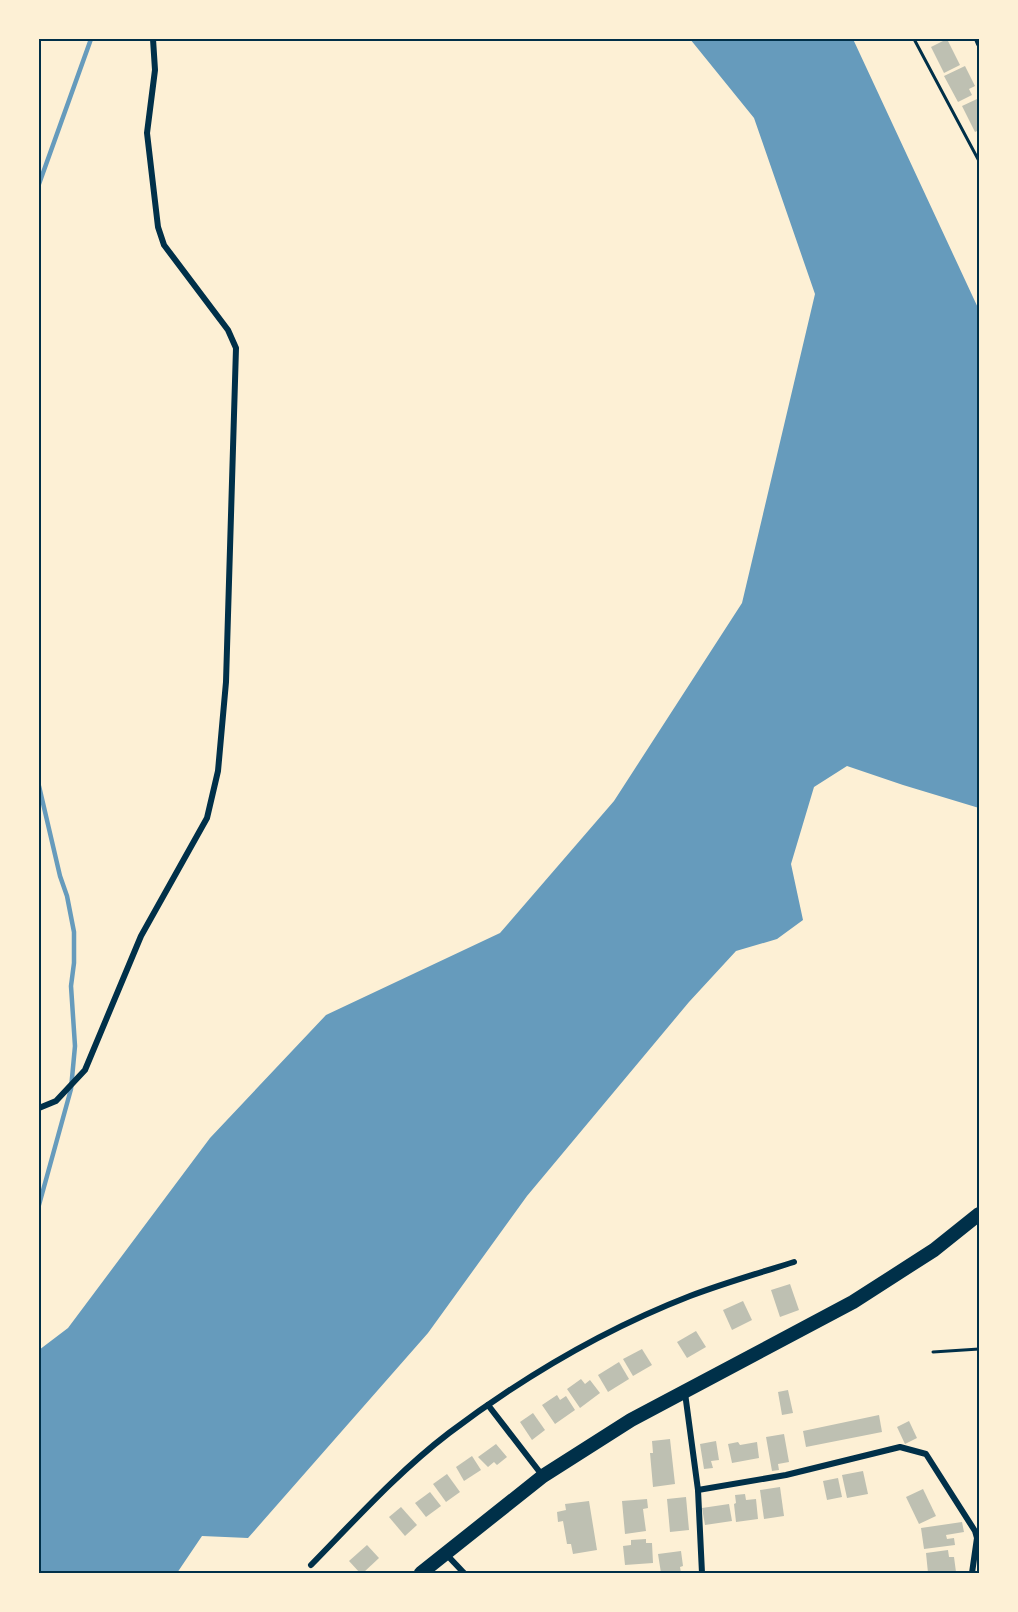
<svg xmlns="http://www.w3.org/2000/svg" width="1018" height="1612" font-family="Barlow,sans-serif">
<rect width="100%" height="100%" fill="#fdf0d5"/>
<polygon fill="#669bbc" points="690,39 853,39 979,310 979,808 903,785 847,766 814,787 791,864 803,920 777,939 736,951 689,1002 527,1196 428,1333 248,1538 202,1536 177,1573 39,1573 39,1350 68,1328 210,1138 326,1015 500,933 614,801 742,603 815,294 754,118"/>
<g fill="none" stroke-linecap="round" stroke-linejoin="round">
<g stroke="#669bbc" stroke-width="4.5">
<polyline points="39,184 91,39"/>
<polyline points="39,786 60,876 67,896 74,932 74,963 71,986 75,1046 71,1089 39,1205"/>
</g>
</g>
<g fill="#bec0b2">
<polygon points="947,39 960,65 944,73 931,47"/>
<polygon points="965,66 975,86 969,89 972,95 958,102 944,76"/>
<polygon points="977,99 979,103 979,130 975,132 962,106"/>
<polygon points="790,1284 799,1310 780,1317 771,1290"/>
<polygon points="743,1301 752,1320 732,1330 723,1310"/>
<polygon points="696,1331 706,1347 687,1358 677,1342"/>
<polygon points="642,1349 652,1365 633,1376 623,1359"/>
<polygon points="619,1362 629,1379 608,1392 598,1375"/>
<polygon points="581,1379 585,1384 590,1380 600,1393 580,1408 567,1389"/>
<polygon points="788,1390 793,1413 782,1415 778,1392"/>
<polygon points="557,1395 560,1400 566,1396 575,1410 555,1424 542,1405"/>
<polygon points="533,1413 545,1430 532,1440 520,1422"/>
<polygon points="879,1415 882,1432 806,1447 803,1431"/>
<polygon points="909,1421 917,1438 905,1444 897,1427"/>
<polygon points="784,1434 789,1462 778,1464 779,1470 772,1471 766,1437"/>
<polygon points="670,1439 675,1484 653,1487 650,1453 653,1453 652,1441"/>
<polygon points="716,1441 719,1460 711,1461 713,1468 704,1469 700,1444"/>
<polygon points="738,1442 740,1445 757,1442 759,1458 732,1463 728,1444"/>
<polygon points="496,1444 507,1457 497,1465 494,1462 488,1467 478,1457"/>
<polygon points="472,1456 481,1470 464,1481 456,1467"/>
<polygon points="863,1471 868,1494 847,1498 842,1475"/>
<polygon points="447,1474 460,1492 446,1502 433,1484"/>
<polygon points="838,1478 842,1497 827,1500 823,1481"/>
<polygon points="780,1487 784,1516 764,1519 760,1490"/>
<polygon points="923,1489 936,1516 919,1524 906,1497"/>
<polygon points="430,1492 441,1506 426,1517 415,1503"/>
<polygon points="745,1494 746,1500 756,1499 758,1519 736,1522 734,1504 736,1503 735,1495"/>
<polygon points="686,1497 689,1530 670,1532 667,1499"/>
<polygon points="647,1499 648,1508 643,1509 646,1531 625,1534 622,1501"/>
<polygon points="589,1501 597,1550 573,1554 571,1544 567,1544 563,1521 558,1522 557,1512 566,1510 565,1504"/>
<polygon points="729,1504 732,1521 705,1525 702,1508"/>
<polygon points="401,1507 417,1525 405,1536 389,1517"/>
<polygon points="962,1522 964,1532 946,1535 947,1539 954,1538 955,1545 924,1549 921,1528"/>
<polygon points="646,1539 646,1543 652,1543 653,1563 625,1565 623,1546 631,1545 631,1540"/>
<polygon points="367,1545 379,1558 363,1573 360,1573 349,1561"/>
<polygon points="948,1550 949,1557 954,1557 956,1572 928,1573 926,1553"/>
<polygon points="681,1551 683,1566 680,1567 681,1573 661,1573 658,1554"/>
</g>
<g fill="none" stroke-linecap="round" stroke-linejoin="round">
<g stroke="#003049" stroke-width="3">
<polyline points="914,39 979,161"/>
<polyline points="933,1352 979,1349"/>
</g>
<g stroke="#003049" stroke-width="6">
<polyline points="977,39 979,44"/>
<polyline points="39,1108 56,1101 85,1070 141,936 207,818 218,771 226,682 236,348 228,330 164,245 158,227 147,133 155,70 153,39"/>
<polyline points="685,1393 698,1490 702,1573"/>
<polyline points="488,1405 542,1475"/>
<polyline points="698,1490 786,1475 900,1447 926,1454 975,1531 977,1538 972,1573"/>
<polyline points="446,1554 464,1573"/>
<path d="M 311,1565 C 355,1520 398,1472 449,1433 C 522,1378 605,1329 690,1296 C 724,1283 759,1273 794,1262"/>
</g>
<polyline stroke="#003049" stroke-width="14" points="421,1573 543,1476 631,1420 853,1302 934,1250 979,1214"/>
</g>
<rect width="1018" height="1612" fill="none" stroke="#fdf0d5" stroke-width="81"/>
<rect x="40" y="40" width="938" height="1532" fill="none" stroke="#003049" stroke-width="2"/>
</svg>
